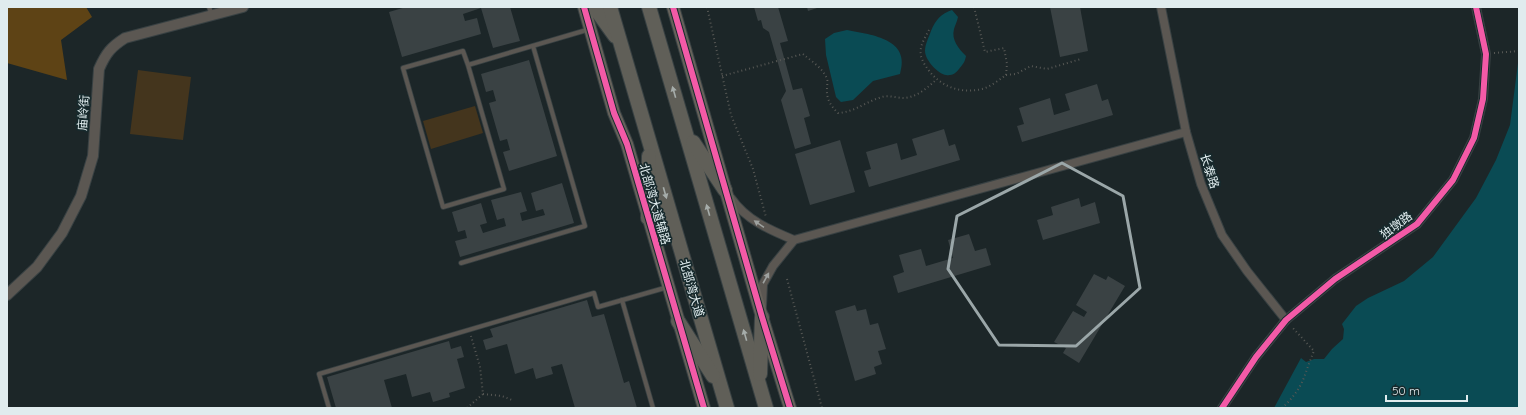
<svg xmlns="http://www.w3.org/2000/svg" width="1526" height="415" font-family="Quicksand,'Noto Sans SC',sans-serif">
<rect width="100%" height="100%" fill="#1c2628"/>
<g fill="#44351d">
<polygon points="138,70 191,77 183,140 130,134"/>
<polygon points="475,106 483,133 431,149 423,121"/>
</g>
<polygon fill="#5e4315" points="7,7 86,7 92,17 61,40 67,80 7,63"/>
<g fill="#0a4b54">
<path d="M 952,10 L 958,17 C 957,22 955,25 954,29 C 951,40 959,49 966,56 C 965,62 963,64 959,69 C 956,73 952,76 946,75 C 938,74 925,60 925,51 C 925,44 929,37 931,31 C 936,19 941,14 952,10 Z"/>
<path d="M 847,30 C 873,35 911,39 900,74 L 873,81 L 853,100 L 841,102 L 836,97 L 826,55 L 825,39 L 834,33 Z"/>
<polygon points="1519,41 1519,408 1274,408 1301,358 1306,362 1314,359 1324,359 1332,349 1343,339 1344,329 1342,324 1356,306 1368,298 1404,281 1433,257 1476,198 1496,160 1510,125 1518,63"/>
</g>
<g fill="#3a4244">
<polygon points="406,7 510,7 520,41 493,48 481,8 463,14 465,21 477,18 481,34 402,57 389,12"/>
<polygon points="754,7 778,7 788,41 780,43 793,90 802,88 810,116 804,118 811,144 795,149 781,100 786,91 769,32 763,28 761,20 758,21"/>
<polygon points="807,7 820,7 808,11"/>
<polygon points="1050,7 1080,7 1088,51 1060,57"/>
<polygon points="529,60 557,156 509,171 503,152 510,150 507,139 500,141 489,103 496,101 493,90 486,92 481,74"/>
<polygon points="1097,84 1102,101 1108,99 1113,115 1022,142 1017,126 1024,124 1019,108 1050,98 1054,115 1070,110 1065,94"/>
<polygon points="944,129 949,146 955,144 960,160 869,187 864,171 871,169 866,152 897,143 901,160 917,155 912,139"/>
<polygon points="840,140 855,192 810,205 795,154"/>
<polygon points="562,183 574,223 460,257 455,241 467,238 465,230 458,232 452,212 481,203 487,223 480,225 483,233 506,226 504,218 497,220 491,200 521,192 527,211 520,213 522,221 545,215 543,209 536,211 531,193"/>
<polygon points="1079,198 1081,207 1095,202 1100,223 1043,240 1037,220 1053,215 1051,207"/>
<polygon points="969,234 975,251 986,248 991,265 898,293 893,276 904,272 899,255 921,249 926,266 953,258 948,240"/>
<polygon points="1094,274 1106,280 1108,276 1125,286 1079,363 1063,353 1066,348 1054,342 1073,311 1084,317 1087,312 1076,305"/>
<polygon points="587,300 592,317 604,314 624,383 629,381 637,408 575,408 562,364 551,367 553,374 536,379 533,368 515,374 507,344 486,350 483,340 493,337 490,329"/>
<polygon points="855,305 857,311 866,309 870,325 878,323 886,349 878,351 882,364 874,367 876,374 855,381 835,311"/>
<polygon points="449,341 451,349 461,346 464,357 457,359 465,388 449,393 450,397 433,402 430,392 412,397 406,374 384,380 392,408 336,408 327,377"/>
</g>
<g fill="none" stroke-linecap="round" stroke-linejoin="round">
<defs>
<g id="service">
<polyline points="209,7 212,15"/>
<polyline points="468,65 504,189 443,207 403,68 463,51 468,65 590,29"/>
<polyline points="461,263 585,226 533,46"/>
<polyline points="622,300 653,408"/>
<polyline points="329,408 319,374 594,293 598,307 668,287"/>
</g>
<g id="minor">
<polyline points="1161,7 1186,132 1201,184 1222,235 1247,271 1286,320"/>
<path d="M 731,198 C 746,220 770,230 794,240"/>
<polyline points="762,306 763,284 773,266 794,240 1186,132"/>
<polyline points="1222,408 1256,357 1286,320 1335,279 1417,224 1453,180 1474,138 1483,99 1486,54 1476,7"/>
</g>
<path id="tertiary" d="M 7,295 L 37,267 L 62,233 L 81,196 L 93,156 L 99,69 C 106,53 111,47 125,38 L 243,7"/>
<g id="secondary">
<polyline points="584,7 614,113 627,144 704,408"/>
<polyline points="673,7 762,317 790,408"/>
</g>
<g id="trunk">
<polyline points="594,7 615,36"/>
<polyline points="610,7 727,408"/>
<polyline points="649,7 766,408"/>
<polyline points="693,142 725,190"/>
<polyline points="648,218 649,156"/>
<polyline points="678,321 713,376"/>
<polyline points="760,374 762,317"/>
</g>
</defs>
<use href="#service" stroke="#384143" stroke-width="5.5"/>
<use href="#minor" stroke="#384143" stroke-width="10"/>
<use href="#tertiary" stroke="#384143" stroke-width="12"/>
<use href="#secondary" stroke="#384143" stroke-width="14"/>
<use href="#trunk" stroke="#384143" stroke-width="16"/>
<g stroke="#575855" stroke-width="2" stroke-dasharray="1 3" stroke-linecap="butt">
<polyline points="707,7 731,115 753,169 766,217"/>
<path d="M 929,30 C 925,38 919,46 921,56 C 922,61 926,67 930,72 C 942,87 962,94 982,89 C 990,87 999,80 1006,75 L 1007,64 L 1004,48 L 985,52 L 974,7"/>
<polyline points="1494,53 1519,51"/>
<polyline points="1006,75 1016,74 1031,66 1047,69 1081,59"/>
<path d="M 722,76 L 803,54 C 811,61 823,68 827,79 C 828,82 827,85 827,88 C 826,99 831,106 838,113 C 855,112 867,101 882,97 C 889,95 897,98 904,98 C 917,97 927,88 936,80"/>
<polyline points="787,279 822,408"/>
<polyline points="483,394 502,396 512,400"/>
<polyline points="467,408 483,394 480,367 471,336"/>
<path d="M 1282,408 C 1290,401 1299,390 1303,380 C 1307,370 1310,360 1314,351 L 1292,327"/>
</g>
<use href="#service" stroke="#5b5752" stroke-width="4"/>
<use href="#minor" stroke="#5b5752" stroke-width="8"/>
<use href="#tertiary" stroke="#5b5752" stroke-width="10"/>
<use href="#secondary" stroke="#67625b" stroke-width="12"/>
<use href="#trunk" stroke="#605f58" stroke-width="14"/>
<defs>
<g id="cycleway">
<polyline points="584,7 614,113 627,144 704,408"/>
<polyline points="673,7 762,317 790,408"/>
<polyline points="1222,408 1256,357 1286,320 1335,279 1417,224 1453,180 1474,138 1483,99 1486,54 1476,7"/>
</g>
</defs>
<use href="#cycleway" stroke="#172a2d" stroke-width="8"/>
<use href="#cycleway" stroke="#f35aa7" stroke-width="6"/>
</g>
<defs><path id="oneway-solid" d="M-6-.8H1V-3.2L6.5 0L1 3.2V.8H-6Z"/></defs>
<g fill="#a6adaa">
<use href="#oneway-solid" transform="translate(674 92) rotate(-106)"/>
<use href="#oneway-solid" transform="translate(665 193) rotate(74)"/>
<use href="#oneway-solid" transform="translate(708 210) rotate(-106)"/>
<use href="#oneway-solid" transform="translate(745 335) rotate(-106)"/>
</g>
<g fill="#9ea2a0">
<use href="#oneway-solid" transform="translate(759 224) rotate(-146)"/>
<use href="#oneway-solid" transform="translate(766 278) rotate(-61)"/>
</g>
<path fill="none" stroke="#9ba7a9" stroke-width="3" stroke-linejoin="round" d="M 1062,163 L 1123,196 L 1140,288 L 1076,346 L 999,345 L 948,269 L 957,216 Z"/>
<g text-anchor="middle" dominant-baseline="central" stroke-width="3.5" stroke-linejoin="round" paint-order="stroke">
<g font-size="12" fill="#e0ecee" stroke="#172a2d">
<text transform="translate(83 113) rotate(-86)">庙岭街</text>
<text transform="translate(1210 171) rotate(72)">长泰路</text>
<text transform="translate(655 204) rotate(74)">北部湾大道辅路</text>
<text transform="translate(1396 225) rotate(-37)">独墩路</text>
<text transform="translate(692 288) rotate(74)">北部湾大道</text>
</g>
</g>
<rect width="1526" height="415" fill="none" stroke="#e0ecee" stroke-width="16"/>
<path d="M1386 395v6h81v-6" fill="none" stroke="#e0ecee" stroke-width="2"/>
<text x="1392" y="395" font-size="12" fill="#e0ecee" stroke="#172a2d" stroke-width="3" paint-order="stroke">50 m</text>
</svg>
